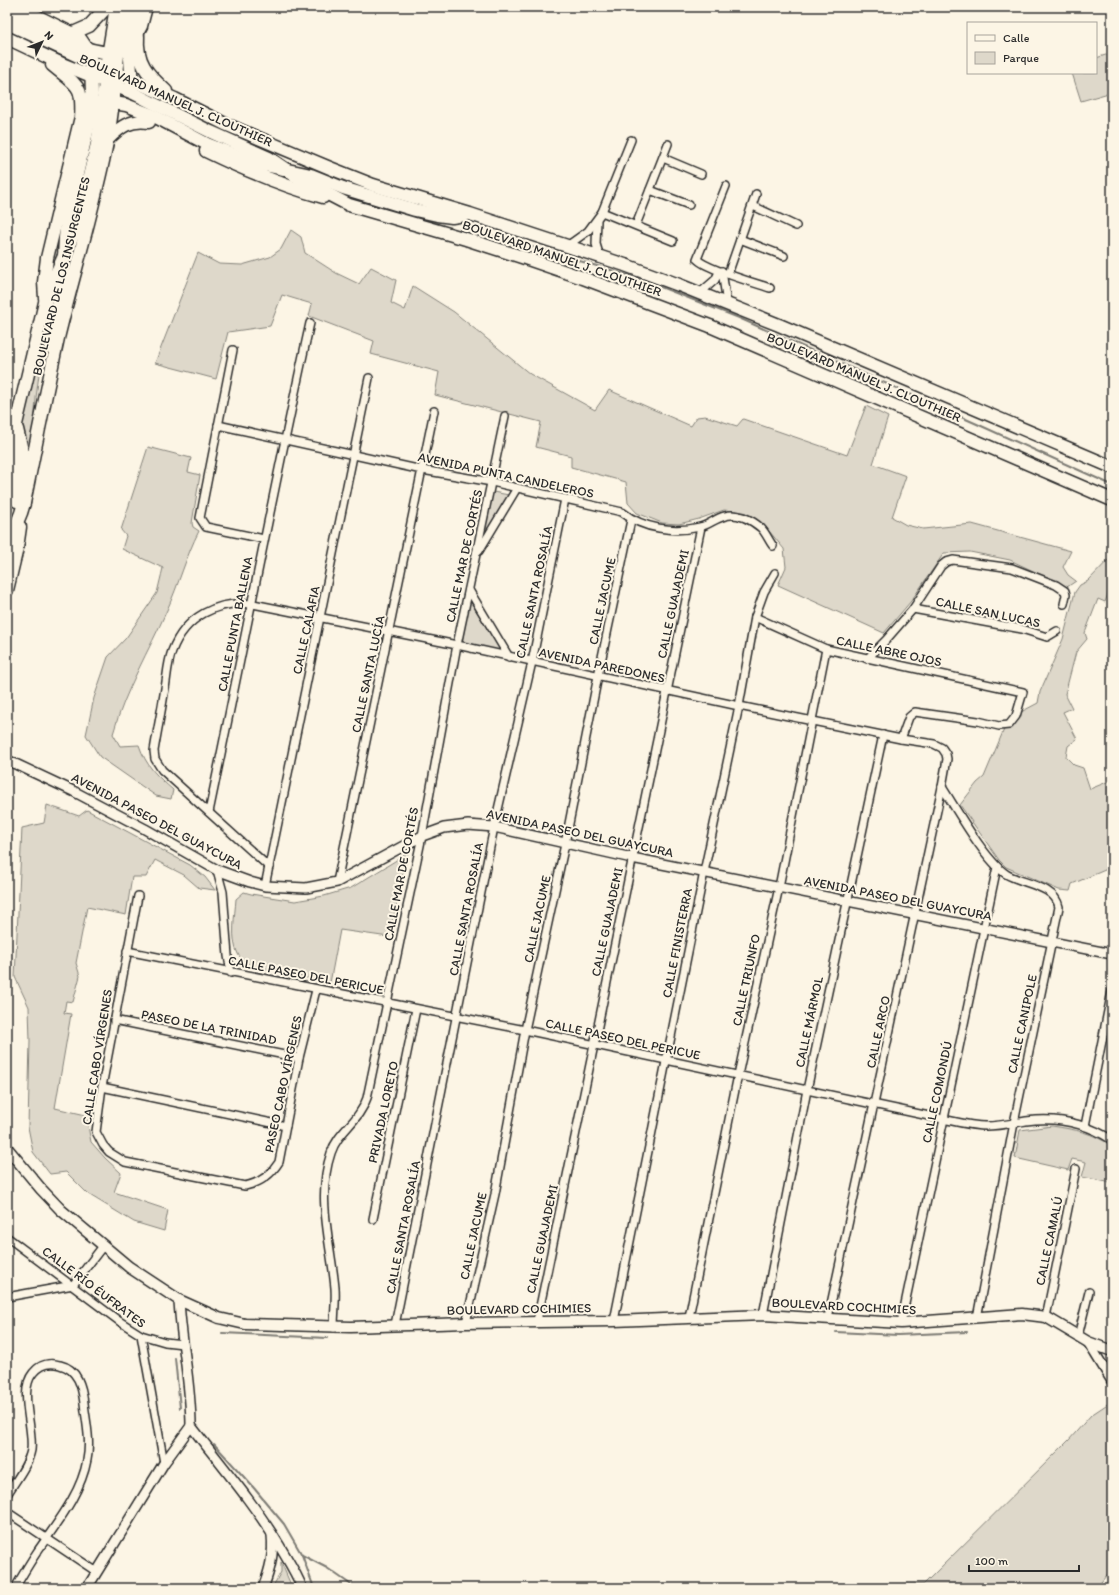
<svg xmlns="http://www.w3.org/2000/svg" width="1119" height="1595" font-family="Itim,sans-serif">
<rect width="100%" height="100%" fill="#fcf5e5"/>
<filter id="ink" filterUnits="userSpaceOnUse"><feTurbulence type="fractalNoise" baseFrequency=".025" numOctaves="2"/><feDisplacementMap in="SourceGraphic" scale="8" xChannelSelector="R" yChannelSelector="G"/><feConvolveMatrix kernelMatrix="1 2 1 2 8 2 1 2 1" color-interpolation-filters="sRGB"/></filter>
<g filter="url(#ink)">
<g fill="#ded8ca" stroke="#84827a">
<polygon points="1112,53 1112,92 1081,101 1072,73 1096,73 1096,58"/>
<polygon points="291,230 301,237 305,253 336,273 359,284 371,267 396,280 391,303 405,310 413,286 454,312 530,374 595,410 609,390 691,426 697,417 705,416 737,426 743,419 847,455 866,406 888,417 873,464 906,476 892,517 906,525 923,529 972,524 1071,551 1063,567 1068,575 1076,581 1067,587 1010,560 970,552 944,553 911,601 884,633 778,585 786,567 784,549 764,525 744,512 724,510 699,519 679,524 662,523 637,513 628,503 626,482 571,467 571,456 536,447 541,422 435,395 439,372 371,354 374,341 309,316 312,304 282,295 270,326 228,332 216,379 155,363 198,253 219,264 242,265 270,257 281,249"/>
<polygon points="59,289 39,374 36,398 34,425 28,453 22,422 52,296"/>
<path d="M 148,447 L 191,458 L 188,472 L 200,475 L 192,523 L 193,527 L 199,531 C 186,556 179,584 167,610 C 149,651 125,690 113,734 L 120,746 L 139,745 C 146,766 157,776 173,790 L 171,799 L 156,796 L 100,757 L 86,735 L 94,698 L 108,657 L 126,638 L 157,593 L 163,568 L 122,549 L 126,536 L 121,530 Z"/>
<polygon points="493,492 509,495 483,541"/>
<polygon points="1112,556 1112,583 1105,602 1098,599 1085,633 1087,639 1076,652 1065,694 1072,708 1063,712 1077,739 1068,746 1066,757 1074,765 1083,768 1090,789 1112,780 1112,867 1072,884 1070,891 1059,890 1006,867 999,860 960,805 977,783 984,777 1005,727 1021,712 1038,703 1040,692 1063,639 1075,592 1080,585 1088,581"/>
<polygon points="470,601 501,651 462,642"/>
<polygon points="47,805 79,816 87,810 190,865 205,877 215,890 199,888 184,875 155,860 146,877 132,877 126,915 87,907 76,963 80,976 73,1002 66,1001 64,1013 71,1014 55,1108 86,1115 91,1142 105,1158 121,1173 114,1192 168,1210 164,1231 134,1222 88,1194 66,1172 50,1174 33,1152 28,1127 30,1041 29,1007 15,977 22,828 44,823"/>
<path d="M 408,853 L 389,937 L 340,930 L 330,983 L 253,966 C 247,963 241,960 238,954 C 230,939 235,915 236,899 L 244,892 L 251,894 L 295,901 L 324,896 L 351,888 Z"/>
<path d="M 1052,1126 C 1077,1130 1091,1132 1112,1146 L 1112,1183 L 1082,1177 L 1086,1162 L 1072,1159 L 1068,1170 L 1015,1158 L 1020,1130 Z"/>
<polygon points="1112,1401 1112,1569 1096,1588 748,1588 924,1584 1069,1440 1091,1415"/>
<polygon points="281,1562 291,1585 293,1588 272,1588 281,1572"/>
</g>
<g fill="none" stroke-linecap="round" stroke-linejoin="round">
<g stroke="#7d7b74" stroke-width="2">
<polyline points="494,236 638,278 739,318 977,424 1112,485"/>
<polyline points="836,1332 898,1335 967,1332"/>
<polyline points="222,1333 327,1338"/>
<polyline points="175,1358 180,1408"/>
<polyline points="214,1444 253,1487 284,1524 302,1555 327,1568 350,1584 353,1588"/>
<polyline points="302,1555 314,1588"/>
</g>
<defs>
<g id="minor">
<polyline points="663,158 701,174"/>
<path d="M 726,186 L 697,259 C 706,269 755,283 770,288"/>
<polyline points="650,190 689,205"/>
<polyline points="753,206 796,226"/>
<polyline points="602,212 673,241"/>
<polyline points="597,221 596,244 600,257"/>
<polyline points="636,225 668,144"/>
<polyline points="740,239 784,256"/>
<polyline points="567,246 588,231 602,212 631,140"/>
<polyline points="728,274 756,194"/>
<polyline points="700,293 715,280 718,274 722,271 727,304"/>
<polyline points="233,350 200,518 206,527 264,539"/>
<path d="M 218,425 L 422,470 L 492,482 L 622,512 C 643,529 674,533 700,527 C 709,525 716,518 725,516 C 737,512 752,520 761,528 C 766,533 769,541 773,546"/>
<polyline points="479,551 517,488"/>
<polyline points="469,590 509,657"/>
<polyline points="913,609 1022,629 1047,637 1057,631"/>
<polyline points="755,617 826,649 1023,692 1016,716 1009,725 999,726 978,721 915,712 909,717 901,739"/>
<polyline points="867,659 886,640 913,609 941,566 946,562 953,560 1012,568 1056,585 1065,591 1066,595 1064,604"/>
<path d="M 942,787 C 957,810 984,859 1006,874 C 1022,884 1055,885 1059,907 L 1014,1123 L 977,1318"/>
<path d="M 209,812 C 243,649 274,486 310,323"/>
<path d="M 269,867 L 162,770 L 155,759 L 154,751 C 157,732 161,713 164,694 C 167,680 167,664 172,651 C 185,617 217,600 253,604 L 457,645 L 739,706 L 901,739 L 934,744 L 942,748 L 946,754 L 947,759 L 942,787 L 828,1318"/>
<polyline points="217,870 223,892 228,956 231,973"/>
<polyline points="337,882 434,411"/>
<polyline points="265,886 369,378"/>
<path d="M 138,896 L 102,1087 L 96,1132 L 103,1145 L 109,1152 L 125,1162 L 245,1186 C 260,1183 271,1175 279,1162 L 299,1058 L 316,990"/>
<path d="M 127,951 L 525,1030 L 943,1119 C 957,1122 972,1126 986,1126 C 1000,1126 1013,1123 1026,1121 C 1057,1117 1086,1123 1112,1140"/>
<polyline points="114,1020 299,1058"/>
<polyline points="102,1087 286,1126"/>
<polyline points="1085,1126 1112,991"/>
<polyline points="373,1219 416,1009"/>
<polyline points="7,1237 119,1321 141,1335 164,1463"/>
<polyline points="7,1297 73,1285 103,1246"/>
<polyline points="763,1315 807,1090 883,735"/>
<polyline points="689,1317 738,1075 779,887 826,649"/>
<polyline points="1046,1317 1076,1169"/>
<polyline points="537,1321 701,527"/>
<polyline points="614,1321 704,872 739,706 755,617 764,592 775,573"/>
<polyline points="466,1323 495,1194 525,1030 565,844 598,676 631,520"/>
<polyline points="901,1323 997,867"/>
<polyline points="395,1325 494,827 532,662 565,499"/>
<path d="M 334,1328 C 334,1315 336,1301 335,1288 C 331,1243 316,1197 331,1153 C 338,1131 359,1122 367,1098 L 422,836 L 457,645 L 505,416"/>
<polyline points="141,1335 165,1342 183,1344"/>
<polyline points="1078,1336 1089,1292"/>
<path d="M 7,1495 C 15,1481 28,1466 31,1450 C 34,1427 18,1391 33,1373 C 40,1364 50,1362 60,1365 C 78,1369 82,1387 84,1403 C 86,1421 91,1441 87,1460 C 81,1494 56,1524 37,1552 C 29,1564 22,1576 15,1588"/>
<polyline points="7,1512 97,1572"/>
</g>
<g id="tertiary">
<polyline points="7,760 73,791 145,829 217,870 250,882 265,886 306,888 337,882 422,836 444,828 468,825 494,827 632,858 1112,954"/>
<path d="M 179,1300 C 181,1342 191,1383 191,1426"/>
<polyline points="1088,1342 1112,1381"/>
<path d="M 191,1426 C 221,1465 253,1502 279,1545 C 287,1559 296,1572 302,1588"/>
<polyline points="87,1588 164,1463 191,1426"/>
<path d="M 263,1588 C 270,1570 274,1555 272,1535"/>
</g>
<polyline id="secondary" points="7,1148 41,1189 61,1210 129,1267 179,1300 219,1318 245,1324 351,1327 466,1323 614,1321 763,1315 901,1323 1022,1314 1046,1317 1088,1342 1112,1351"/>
<g id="primary">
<polyline points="18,7 79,37 88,50 91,62 92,95 90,119 68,212 65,238 63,277 49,343"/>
<path d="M 7,10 C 35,24 86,57 116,52"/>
<polyline points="7,23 91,62 175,99 225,124 330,168 373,185 470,214 625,265 679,285 779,325 1112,467"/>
<polyline points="73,33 89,26 107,7"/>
<path d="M 138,36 C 136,62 147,74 166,91"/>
<polyline points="135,37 141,26 146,7"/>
<polyline points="7,38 62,64 133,93 211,132 269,158 303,181 349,205 466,239 525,258 583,278 710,326 1112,500"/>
<path d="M 52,65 C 78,87 83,83 81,120"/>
<polyline points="132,85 129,45 136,7"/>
<path d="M 107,140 C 120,127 130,119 149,122"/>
<path d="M 206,151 C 243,169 283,186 323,197"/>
<polyline points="45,298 44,282 47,258 80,121 91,107 97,104 114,103 126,105 152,115 207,144 255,163 311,175 343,188 415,210 437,215 452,217 465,215"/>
<polyline points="17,429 23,455 15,496 17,501 24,503"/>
<polyline points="7,462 47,294 76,229 97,144 103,104 106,68 116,7"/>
<polyline points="8,494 12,466 13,453"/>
<path d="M 7,547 L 21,513 L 24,503 C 35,448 46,393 58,338 C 74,272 94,208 107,142 C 116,97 116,51 125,7"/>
<polyline points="7,590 17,548 20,527"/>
</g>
</defs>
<use href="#minor" stroke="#2b2b2b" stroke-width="10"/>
<use href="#tertiary" stroke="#2b2b2b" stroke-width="12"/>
<use href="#secondary" stroke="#2b2b2b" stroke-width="13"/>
<use href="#primary" stroke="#2b2b2b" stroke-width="15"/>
<use href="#minor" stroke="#fcf5e5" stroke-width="7"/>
<use href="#tertiary" stroke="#fcf5e5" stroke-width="9"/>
<use href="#secondary" stroke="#fcf5e5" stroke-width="10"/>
<use href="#primary" stroke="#fcf5e5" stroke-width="12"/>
</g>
</g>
<g text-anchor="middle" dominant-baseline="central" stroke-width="4" stroke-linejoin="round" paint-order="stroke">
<g font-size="13" fill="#2b2b2b" stroke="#fcf5e5">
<text transform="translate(176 100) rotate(24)">BOULEVARD MANUEL J. CLOUTHIER</text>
<text transform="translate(562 258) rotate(19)">BOULEVARD MANUEL J. CLOUTHIER</text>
<text transform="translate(61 276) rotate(-76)">BOULEVARD DE LOS INSURGENTES</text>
<text transform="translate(864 377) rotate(23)">BOULEVARD MANUEL J. CLOUTHIER</text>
<text transform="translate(506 475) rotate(12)">AVENIDA PUNTA CANDELEROS</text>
<text transform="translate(464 556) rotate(-78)">CALLE MAR DE CORTÉS</text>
<text transform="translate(534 592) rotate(-78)">CALLE SANTA ROSALÍA</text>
<text transform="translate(602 601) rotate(-78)">CALLE JACUME</text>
<text transform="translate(673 604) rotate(-78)">CALLE GUAJADEMI</text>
<text transform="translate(988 612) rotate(12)">CALLE SAN LUCAS</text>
<text transform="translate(235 624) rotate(-79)">CALLE PUNTA BALLENA</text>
<text transform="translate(306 630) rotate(-78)">CALLE CALAFIA</text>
<text transform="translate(889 651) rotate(12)">CALLE ABRE OJOS</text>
<text transform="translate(602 665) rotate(12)">AVENIDA PAREDONES</text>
<text transform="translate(368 674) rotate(-78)">CALLE SANTA LUCÍA</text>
<text transform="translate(157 821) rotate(28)">AVENIDA PASEO DEL GUAYCURA</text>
<text transform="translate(580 833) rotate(12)">AVENIDA PASEO DEL GUAYCURA</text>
<text transform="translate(401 874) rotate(-79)">CALLE MAR DE CORTÉS</text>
<text transform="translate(898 898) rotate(11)">AVENIDA PASEO DEL GUAYCURA</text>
<text transform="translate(466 909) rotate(-79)">CALLE SANTA ROSALÍA</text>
<text transform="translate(537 919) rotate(-78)">CALLE JACUME</text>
<text transform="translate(607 922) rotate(-78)">CALLE GUAJADEMI</text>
<text transform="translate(677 943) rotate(-79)">CALLE FINISTERRA</text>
<text transform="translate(306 975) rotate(11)">CALLE PASEO DEL PERICUE</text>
<text transform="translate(746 980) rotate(-78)">CALLE TRIUNFO</text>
<text transform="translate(809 1022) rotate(-78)">CALLE MÁRMOL</text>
<text transform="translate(1022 1024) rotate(-78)">CALLE CANIPOLE</text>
<text transform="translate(209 1027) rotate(11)">PASEO DE LA TRINIDAD</text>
<text transform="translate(878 1032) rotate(-78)">CALLE ARCO</text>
<text transform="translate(623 1039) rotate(12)">CALLE PASEO DEL PERICUE</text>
<text transform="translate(97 1057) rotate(-81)">CALLE CABO VÍRGENES</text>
<text transform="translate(283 1084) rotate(-78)">PASEO CABO VÍRGENES</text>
<text transform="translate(937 1092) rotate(-78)">CALLE COMONDÚ</text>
<text transform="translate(383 1112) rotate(-78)">PRIVADA LORETO</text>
<text transform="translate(403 1227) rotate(-79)">CALLE SANTA ROSALÍA</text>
<text transform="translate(473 1236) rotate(-78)">CALLE JACUME</text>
<text transform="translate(542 1239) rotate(-78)">CALLE GUAJADEMI</text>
<text transform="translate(1049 1241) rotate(-78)">CALLE CAMALÚ</text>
<text transform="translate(94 1287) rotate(37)">CALLE RÍO ÉUFRATES</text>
<text transform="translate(844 1306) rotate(3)">BOULEVARD COCHIMIES</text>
<text transform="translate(519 1309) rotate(-1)">BOULEVARD COCHIMIES</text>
</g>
</g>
<rect width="1119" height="1595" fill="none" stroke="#fcf5e5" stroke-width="24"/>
<rect x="12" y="12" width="1095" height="1571" fill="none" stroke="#2b2b2b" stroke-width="1.5" filter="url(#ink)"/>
<rect x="967" y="22" width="130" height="52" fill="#fcf5e5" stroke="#a8a49b"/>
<rect x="975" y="35" width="20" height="6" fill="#fcf5e5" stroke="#a8a49b"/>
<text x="1003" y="42" font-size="12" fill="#2b2b2b">Calle</text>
<rect x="975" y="52" width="20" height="12" fill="#ded8ca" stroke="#a8a49b"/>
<text x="1003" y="62" font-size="12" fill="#2b2b2b">Parque</text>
<g transform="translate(42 42) rotate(47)" stroke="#fcf5e5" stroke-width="3" paint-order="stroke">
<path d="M0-3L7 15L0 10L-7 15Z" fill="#2b2b2b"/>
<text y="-6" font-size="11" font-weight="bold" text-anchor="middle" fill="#2b2b2b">N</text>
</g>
<path d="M969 1565v6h110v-6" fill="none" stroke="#2b2b2b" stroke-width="2"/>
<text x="975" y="1565" font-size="12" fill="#2b2b2b" stroke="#fcf5e5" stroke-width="3" paint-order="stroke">100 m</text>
</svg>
